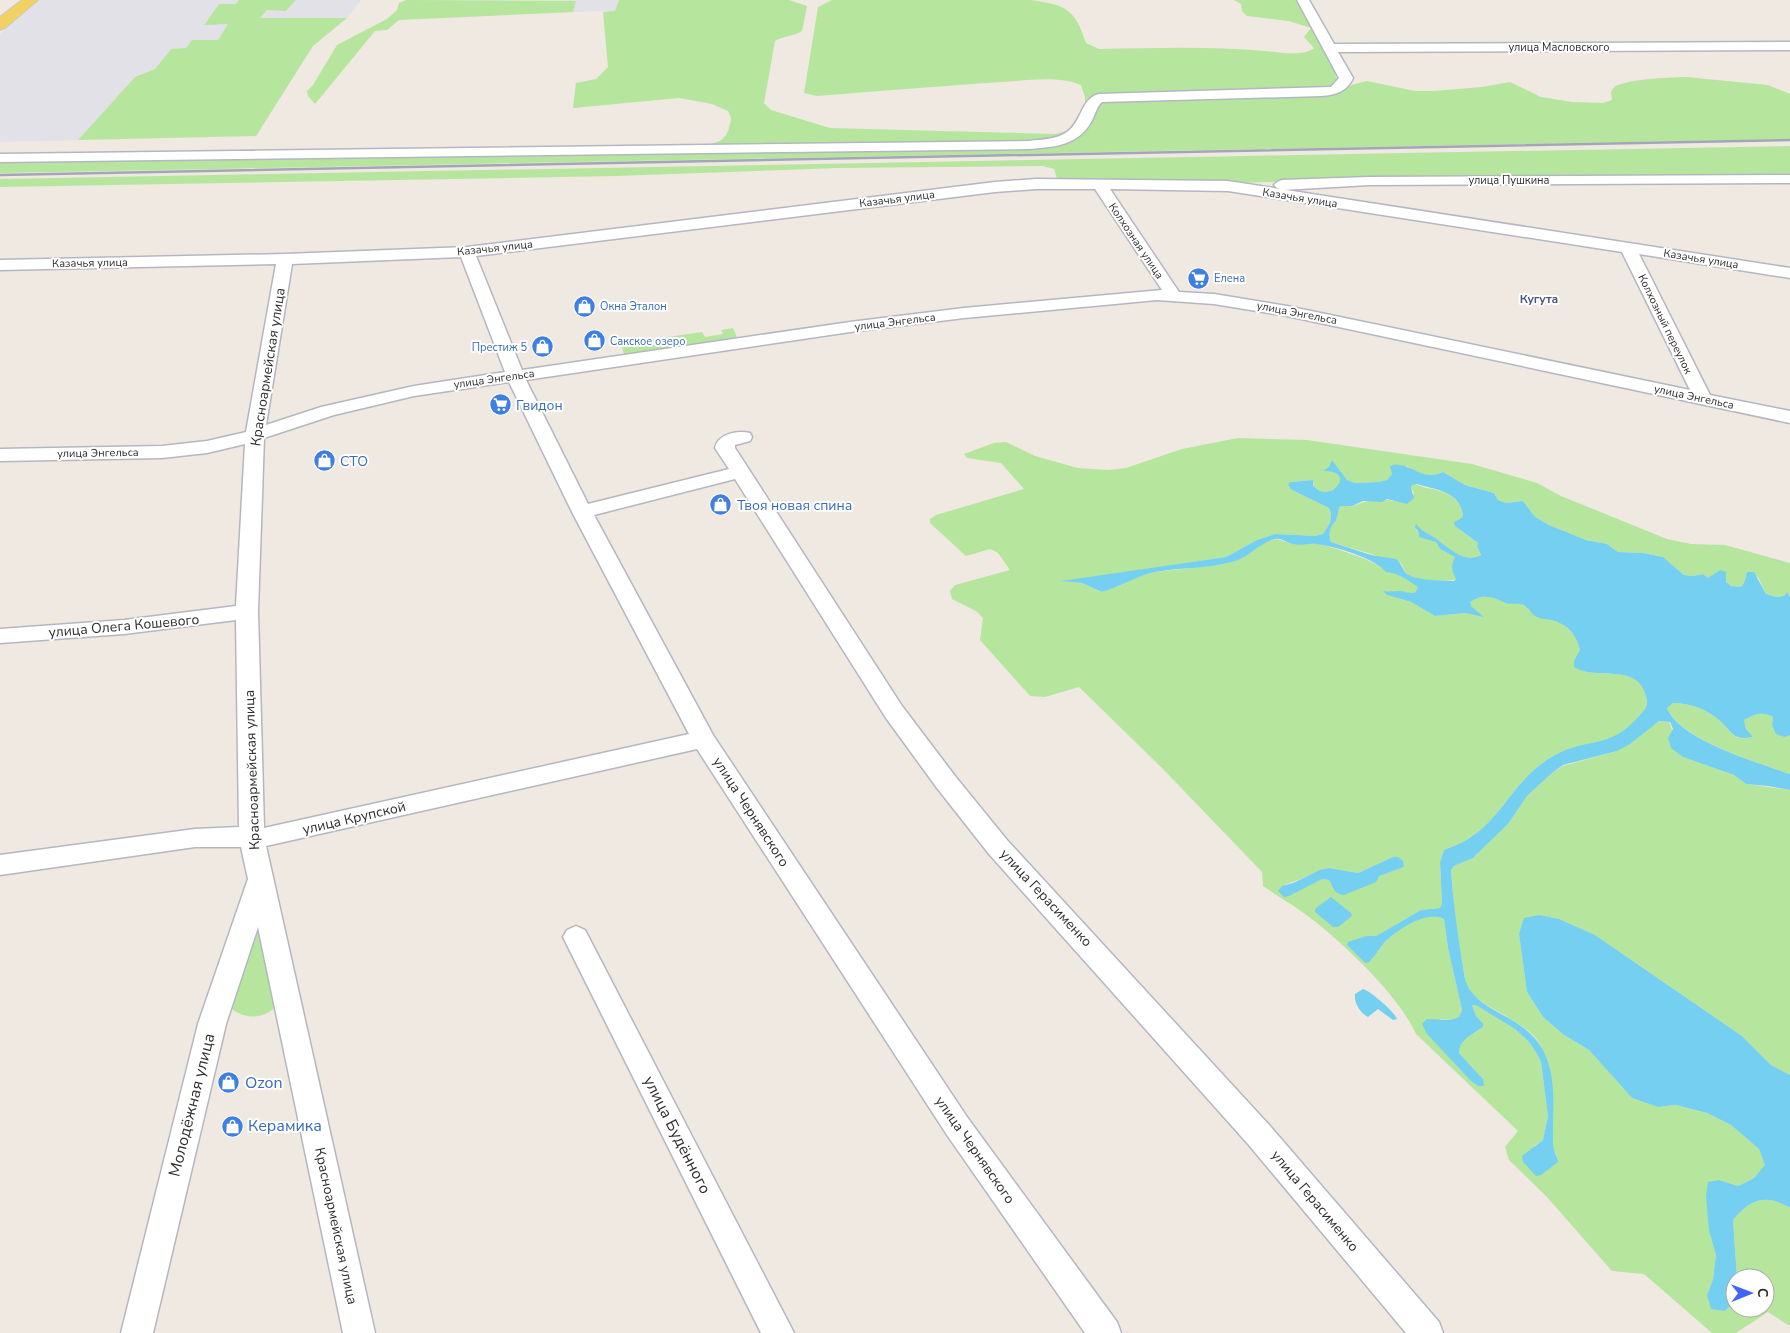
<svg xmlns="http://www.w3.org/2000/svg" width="1790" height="1333" font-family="'Nunito Sans',sans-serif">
<rect width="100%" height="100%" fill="#efe9e1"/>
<g fill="#e3e1e8">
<polygon points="40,0 239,0 236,4 219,4 204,24 229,24 218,40 192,40 186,48 171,49 155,69 135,77 78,140 0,142 0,34"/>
<polygon points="296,0 361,0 347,18 259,18 267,10 286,11"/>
<polygon points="552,0 619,0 615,11 573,12 576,1"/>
</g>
<g fill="#b6e59e" fill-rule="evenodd">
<polygon points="239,0 296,0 286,11 267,10 260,18 347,18 313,46 256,136 78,140 135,77 155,69 171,49 186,48 192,40 218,40 228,24 204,25 219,4 236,4"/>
<polygon points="406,0 576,1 573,12 399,20 387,30 375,31 315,104 308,96 307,91 313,85 337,45 387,19 397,10 399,3"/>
<path d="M 619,0 L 789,0 L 807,6 L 802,31 C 794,36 784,36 775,41 L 764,103 L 771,110 L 830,128 L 1056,134 L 1070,130 L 1067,134 L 1057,138 L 1017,143 L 711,144 C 726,141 729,132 731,118 L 728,111 L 712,104 L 679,98 L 573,108 L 576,83 L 596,79 L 608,67 L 603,12 L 615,11 Z"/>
<path d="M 832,0 L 1031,0 C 1066,5 1075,9 1086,43 L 1099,49 C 1154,48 1210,46 1265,51 C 1279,52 1303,57 1314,48 L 1304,37 L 1311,28 L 1289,21 L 1247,16 L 1242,11 L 1241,4 L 1234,0 L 1299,0 L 1333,67 L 1337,80 L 1330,86 L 1336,88 L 1101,95 L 1087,99 L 1085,105 L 1085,97 L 1081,85 C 1058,75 1026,81 1001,82 C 940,86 879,91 817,96 L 804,93 L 818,7 Z"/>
<path d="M 1686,77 L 1768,85 L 1790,94 L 1790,139 L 0,173 L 0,161 L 124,161 L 1054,144 C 1088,138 1086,128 1101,101 L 1344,91 L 1348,86 L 1367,81 L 1415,91 L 1435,91 L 1482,87 L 1510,82 L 1541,97 L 1572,102 L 1603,103 L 1612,100 L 1611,92 L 1615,86 C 1638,78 1662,78 1686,77 Z"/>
<polygon points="1790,146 1790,176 1468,177 1227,183 1058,182 1054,169 1043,166 837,168 616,176 0,187 0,179"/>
<polygon points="733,328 738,340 625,357 621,344 702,332 705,337 723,334 721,330"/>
<path d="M 1238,438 L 1307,440 L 1472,464 L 1537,483 L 1561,496 L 1667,539 L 1691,544 L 1725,545 L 1790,563 L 1790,597 L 1787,592 L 1784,596 L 1776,597 L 1766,594 L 1758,577 L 1747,572 L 1744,583 L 1741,587 L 1731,586 L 1726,582 L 1726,572 L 1708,578 L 1703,574 L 1693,576 L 1684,575 L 1663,557 L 1643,553 L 1618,552 L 1607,544 L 1586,540 L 1549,525 L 1535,517 L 1523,501 L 1506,503 L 1498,500 L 1494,493 L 1465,485 L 1443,472 C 1430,478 1418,474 1407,466 L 1392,474 L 1387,480 L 1378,482 L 1355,483 L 1347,480 L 1332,461 L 1329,468 L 1325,470 C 1368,475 1313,510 1313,480 L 1290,482 L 1292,490 L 1329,508 L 1331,513 L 1330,523 L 1323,534 L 1315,536 L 1275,534 L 1257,540 L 1226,557 L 1065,581 L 1082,583 L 1102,592 L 1121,585 L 1136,577 L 1155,572 L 1219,565 L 1236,560 L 1265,542 L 1277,539 L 1293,544 L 1319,544 L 1337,549 L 1363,558 L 1412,582 L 1418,587 L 1417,592 C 1408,594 1393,593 1384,591 L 1387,595 L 1411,602 L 1435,616 L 1465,613 L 1482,616 L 1471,606 L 1469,602 L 1476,598 L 1487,596 L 1501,599 L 1507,603 L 1518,603 L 1527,607 L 1530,612 L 1562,623 L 1578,639 L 1580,650 L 1575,667 C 1598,682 1641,660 1647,700 C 1648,707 1643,712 1639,716 C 1633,723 1627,730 1619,735 C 1601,747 1575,745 1555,755 C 1515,777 1505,814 1471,837 C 1463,843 1453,846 1444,850 L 1440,862 L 1442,903 L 1440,908 L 1421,910 L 1376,936 L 1366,936 L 1378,951 C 1389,935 1424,907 1444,919 L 1448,948 L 1462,1010 L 1459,1017 L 1450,1020 L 1440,1019 L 1440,1046 L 1454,1063 L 1478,1086 L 1483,1079 L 1459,1053 C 1459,1040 1473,1034 1483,1027 L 1483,1023 L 1476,1016 L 1472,1005 L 1476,1004 L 1515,1029 L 1529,1042 L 1537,1054 L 1541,1062 L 1548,1116 L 1543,1140 L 1534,1146 L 1557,1156 L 1552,1147 C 1551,1114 1557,1060 1533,1035 C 1524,1027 1514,1021 1504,1015 C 1491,1007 1473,999 1466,984 L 1455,919 L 1451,870 L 1454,866 L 1473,858 L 1508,824 L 1527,796 L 1552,773 L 1563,766 L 1617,751 L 1659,721 L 1669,722 L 1683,757 L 1734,775 L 1746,784 L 1790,790 L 1790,1075 L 1771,1065 L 1742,1036 L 1595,935 L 1559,919 L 1540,915 L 1519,934 L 1527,992 L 1543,1017 L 1564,1035 L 1589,1050 L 1632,1098 L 1658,1107 L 1676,1105 L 1707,1113 L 1731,1125 L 1759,1149 L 1766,1165 L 1754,1178 L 1738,1186 L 1719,1180 L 1709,1231 L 1716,1255 L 1713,1279 L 1707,1295 L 1725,1311 L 1735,1301 L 1735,1308 L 1765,1308 L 1765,1278 L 1737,1278 L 1733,1220 C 1750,1199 1766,1193 1790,1208 L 1790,1325 L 1788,1325 L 1768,1312 L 1736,1333 L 1712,1333 L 1644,1274 L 1612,1271 L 1546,1196 L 1509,1160 L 1505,1147 L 1518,1131 L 1416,1034 C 1399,997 1354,954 1323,928 C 1305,912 1283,900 1263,886 L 1262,872 L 1163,769 L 1079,687 L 1045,697 L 1030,696 L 980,640 L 983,618 L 976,611 L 952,599 L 950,591 L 955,585 L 1010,570 L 998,553 L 990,549 L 966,556 L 930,523 L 930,519 L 936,515 L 1024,489 L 1001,463 L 967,458 L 964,454 L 994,443 L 1006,442 L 1035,456 L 1078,468 L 1108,470 L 1126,468 L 1182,449 ZM 1393,857 L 1404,867 L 1378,876 L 1331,883 L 1329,880 L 1322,879 L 1282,886 L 1329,868 L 1358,873 Z"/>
<path d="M 1412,484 C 1419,484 1421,487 1427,488 C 1445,491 1461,496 1463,517 L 1454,522 L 1459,529 L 1478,543 L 1477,546 L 1481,555 C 1462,565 1446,545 1432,536 C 1426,532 1421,531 1417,525 L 1416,530 L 1423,537 L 1436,542 L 1440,549 L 1455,557 L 1456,579 C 1449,583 1413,580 1407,574 C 1404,571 1403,566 1401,563 L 1331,542 C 1328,534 1330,526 1336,521 C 1337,517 1337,508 1341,506 C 1344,505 1350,507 1353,506 C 1371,498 1389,498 1407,504 L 1414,493 L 1411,488 Z"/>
<path d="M 1673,703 C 1690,703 1707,709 1720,721 C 1732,732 1733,742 1753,737 L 1746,729 L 1744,720 C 1755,714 1762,711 1773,717 L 1772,725 L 1785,737 L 1790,735 L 1790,774 C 1759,763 1680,740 1667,708 Z"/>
<path d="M 258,921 L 275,1007 C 263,1020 243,1019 231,1008 Z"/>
</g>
<g fill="#75cff0" fill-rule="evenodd">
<path d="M 1332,460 L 1347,480 L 1355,483 L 1378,482 L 1387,480 L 1392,474 L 1390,466 C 1409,459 1420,483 1443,472 L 1465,485 L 1494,493 L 1498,500 L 1506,503 L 1523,501 L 1535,517 L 1549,525 L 1586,540 L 1607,544 L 1618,552 L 1643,553 L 1663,557 L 1684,575 L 1693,576 L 1703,574 L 1708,578 L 1720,570 L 1726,572 L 1726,582 L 1731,586 L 1741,587 L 1744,583 L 1747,572 L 1754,572 L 1766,594 L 1776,597 L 1784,596 L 1787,592 L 1790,597 L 1790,735 L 1785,737 L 1776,734 L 1772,725 L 1773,717 C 1762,711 1755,714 1744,720 L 1746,729 L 1753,737 C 1733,741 1733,733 1720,721 C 1707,709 1690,703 1673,703 L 1667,708 C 1679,740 1759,763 1790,774 L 1790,790 L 1768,786 L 1746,784 L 1734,775 L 1683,757 L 1671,748 L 1668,738 L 1673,729 L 1670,722 L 1659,721 L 1630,744 L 1617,751 L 1563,765 L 1552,773 L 1527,796 L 1508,824 L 1473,858 L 1454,866 L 1451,870 C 1453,901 1457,930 1462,961 C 1464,970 1464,983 1470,990 C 1488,1015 1525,1017 1543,1050 C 1558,1079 1552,1113 1553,1144 C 1553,1150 1557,1156 1558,1162 L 1541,1175 L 1536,1176 L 1523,1162 L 1522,1156 L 1543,1140 L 1548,1116 L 1541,1062 L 1537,1054 L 1529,1042 L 1515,1029 L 1476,1005 L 1472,1005 L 1476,1016 L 1483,1023 L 1483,1027 C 1473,1034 1459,1040 1459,1053 L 1483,1079 L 1484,1086 L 1478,1086 L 1470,1080 L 1427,1034 L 1422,1024 L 1427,1019 L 1450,1020 L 1459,1017 L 1462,1010 L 1448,948 L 1444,919 C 1428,909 1396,930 1384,943 C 1379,949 1375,956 1369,962 L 1365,963 L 1347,945 L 1348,942 L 1366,936 L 1376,936 L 1421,910 L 1440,908 L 1442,903 L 1440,862 L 1444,850 C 1453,846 1463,843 1471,837 C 1505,814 1515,777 1555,755 C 1588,737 1610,750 1639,716 C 1643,712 1648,707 1647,700 C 1640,660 1598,682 1574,667 L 1574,661 L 1580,650 C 1577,635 1567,624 1552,620 C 1547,619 1541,619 1537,617 C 1532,615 1529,609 1525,606 C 1519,602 1513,605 1506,603 C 1493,597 1483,593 1470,602 L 1471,606 L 1484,617 L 1465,613 L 1435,616 L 1411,602 L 1387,595 L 1383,591 C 1389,592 1394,591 1400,591 C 1407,592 1409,594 1416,592 L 1418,587 C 1410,581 1395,572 1386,572 C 1375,558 1334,546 1316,544 C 1309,543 1300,546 1293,544 C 1286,543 1283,538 1275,539 C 1259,543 1250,556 1235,561 C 1209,569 1182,567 1155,572 C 1136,576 1120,587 1102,592 L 1082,583 L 1061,581 L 1226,557 L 1257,540 L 1275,534 L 1315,536 L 1323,534 L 1330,523 L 1331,513 L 1329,508 L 1292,490 L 1288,485 L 1290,482 L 1313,480 L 1313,485 C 1328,507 1360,470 1323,471 L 1329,467 ZM 1417,484 C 1436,490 1461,491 1463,517 L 1454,522 L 1455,526 L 1478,543 L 1477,546 L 1481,555 C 1462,565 1446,544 1432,536 C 1425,532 1421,530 1416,524 L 1415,527 L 1419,533 L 1419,537 L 1436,542 L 1440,549 L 1455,557 C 1451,564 1451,571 1456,579 L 1454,581 C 1444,581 1412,580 1406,573 C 1402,568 1401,563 1396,559 L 1371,555 L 1331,542 C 1328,534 1330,526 1336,521 L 1339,508 L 1341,506 L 1352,506 L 1363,501 L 1382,502 L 1387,499 L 1407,504 L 1414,498 L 1411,488 L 1412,485 Z"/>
<path d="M 1393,857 L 1398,857 L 1403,861 L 1404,867 L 1379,876 L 1376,882 L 1344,895 C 1333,894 1334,887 1329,880 L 1322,879 L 1289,896 L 1284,897 L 1278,891 L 1282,886 L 1293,883 L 1320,870 L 1329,868 L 1358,873 Z"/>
<polygon points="1331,897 1351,913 1352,916 1338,927 1333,927 1315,912 1316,908"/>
<path d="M 1540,915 L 1559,919 L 1595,935 L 1742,1036 L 1771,1065 L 1790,1075 L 1790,1208 C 1766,1193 1750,1199 1733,1220 L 1737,1278 L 1735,1278 L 1735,1301 L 1725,1311 L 1711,1309 L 1707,1295 L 1713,1279 L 1716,1255 L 1709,1231 L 1706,1196 L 1708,1182 L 1719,1180 L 1738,1186 L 1754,1178 L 1765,1165 L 1759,1149 L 1731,1125 L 1707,1113 L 1676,1105 L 1658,1107 L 1632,1098 L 1589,1050 L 1564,1035 L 1543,1017 L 1527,992 L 1519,934 L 1524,918 Z"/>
<path d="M 1363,989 C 1369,990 1395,1012 1397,1019 L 1393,1020 L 1378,1009 L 1368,1017 C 1360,1012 1354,1004 1355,994 Z"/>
</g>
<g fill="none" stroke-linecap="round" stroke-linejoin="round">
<defs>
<g id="minor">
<path d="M 1297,0 L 1309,0 L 1334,44 L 1790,42 L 1790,50 L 1338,52 L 1353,78 C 1347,92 1335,95 1321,96 L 1102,102 C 1096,107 1095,116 1091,122 C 1078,146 1053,147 1029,149 L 0,162 L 0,154 L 1029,141 C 1042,139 1056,140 1067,132 C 1082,122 1081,98 1099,94 L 1331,87 L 1339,78 Z"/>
<polygon points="1790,175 1790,183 1369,185 1282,190 1277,188 1274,185 1277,182 1282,180 1369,177"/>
<path d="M 1036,179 L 1228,181 L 1790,268 L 1790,278 L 1639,254 L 1710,395 L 1790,411 L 1790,423 L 1287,316 L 1214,304 L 1157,300 L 964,318 L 850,332 L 526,380 L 588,504 L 729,469 L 715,448 C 718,434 737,430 750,433 L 752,437 L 750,441 L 735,445 L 735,448 L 902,706 L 955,776 L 1007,840 L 1270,1126 L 1439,1322 L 1443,1333 L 1406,1333 L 1248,1144 L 989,854 L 937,788 L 886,718 L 735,479 L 594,515 L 713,735 L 967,1117 L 1117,1322 L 1121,1333 L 1085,1333 L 947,1135 L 697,749 L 266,846 L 375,1333 L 343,1333 L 258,927 L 226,1024 L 153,1333 L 121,1333 L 198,1024 L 248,879 L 241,847 L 195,847 L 0,875 L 0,855 L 195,829 L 239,827 L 236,620 L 124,634 L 0,643 L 0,629 L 124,620 L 236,606 L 245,444 L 207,453 L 162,458 L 0,461 L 0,449 L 162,446 L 207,441 L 246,432 L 276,264 L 0,270 L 0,260 L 285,254 L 467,247 L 995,182 ZM 1036,189 L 1095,189 L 1162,290 L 964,308 L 850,322 L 522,370 L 476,256 L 995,192 ZM 1110,189 L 1228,191 L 1622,252 L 1690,390 L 1287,306 L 1214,294 L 1179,292 ZM 461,257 L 505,372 L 414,386 L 321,407 L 266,425 L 292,264 ZM 509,382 L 572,512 L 689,734 L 264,828 L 258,611 L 264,438 L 334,415 L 414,396 Z"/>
<polygon points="576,926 585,930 794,1333 761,1333 563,937 567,930"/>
</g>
<polygon id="major" points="22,0 38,0 5,28 0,30 0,17"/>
</defs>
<use href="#minor" stroke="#b4b7c1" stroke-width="3"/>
<use href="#major" stroke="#c9c9c9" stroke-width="2"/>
<use href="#minor" fill="#fff" fill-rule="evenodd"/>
<use href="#major" fill="#f2d163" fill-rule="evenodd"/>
<polyline stroke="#a3a6b8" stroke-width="2.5" points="0,175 1790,140"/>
</g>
<defs>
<symbol id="supermarket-disc" viewBox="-11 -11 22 22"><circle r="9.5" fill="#3f7fe0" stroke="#fff"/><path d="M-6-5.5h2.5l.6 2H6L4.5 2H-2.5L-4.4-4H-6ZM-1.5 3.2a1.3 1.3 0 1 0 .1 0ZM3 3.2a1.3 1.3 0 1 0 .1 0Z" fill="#fff"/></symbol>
<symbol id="shop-disc" viewBox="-11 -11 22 22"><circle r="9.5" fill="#3f7fe0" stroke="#fff"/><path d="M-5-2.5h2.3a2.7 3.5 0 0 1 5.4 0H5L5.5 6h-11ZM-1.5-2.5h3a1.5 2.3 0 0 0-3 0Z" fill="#fff"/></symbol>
</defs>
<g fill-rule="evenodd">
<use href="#supermarket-disc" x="1186" y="266" width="25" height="25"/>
<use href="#shop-disc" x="572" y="294" width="25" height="25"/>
<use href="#shop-disc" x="582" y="328" width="25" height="25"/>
<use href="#shop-disc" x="530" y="334" width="25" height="25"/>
<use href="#supermarket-disc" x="488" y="392" width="25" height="25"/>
<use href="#shop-disc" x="312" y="448" width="25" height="25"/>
<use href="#shop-disc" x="708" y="492" width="25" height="25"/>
<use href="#shop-disc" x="216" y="1070" width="25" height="25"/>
<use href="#shop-disc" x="220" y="1114" width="25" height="25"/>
</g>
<g text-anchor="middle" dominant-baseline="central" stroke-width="4" stroke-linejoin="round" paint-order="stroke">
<g font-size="11" fill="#2e2e2e" stroke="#fff">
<text x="1559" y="47">улица Масловского</text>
<text x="1509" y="180">улица Пушкина</text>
<text transform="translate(1300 198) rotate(9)">Казачья улица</text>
<text transform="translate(897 199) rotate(-7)">Казачья улица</text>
<text transform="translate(1136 241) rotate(56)">Колхозная улица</text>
<text transform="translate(495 248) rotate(-6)">Казачья улица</text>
<text transform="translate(1701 259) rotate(9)">Казачья улица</text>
<text transform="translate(90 263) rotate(-1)">Казачья улица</text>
<text transform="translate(1297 313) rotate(11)">улица Энгельса</text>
<text transform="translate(895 322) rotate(-7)">улица Энгельса</text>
<text transform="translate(1665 324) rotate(64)">Колхозный переулок</text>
<text transform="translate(494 379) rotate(-8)">улица Энгельса</text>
<text transform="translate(1694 397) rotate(12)">улица Энгельса</text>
<text transform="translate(98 453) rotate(-1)">улица Энгельса</text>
</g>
<g font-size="11" fill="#366cbe" stroke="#fff" text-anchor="start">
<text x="1214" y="278">Елена</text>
<text x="600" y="306">Окна Эталон</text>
<text x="610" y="341">Сакское озеро</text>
<text x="527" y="347" text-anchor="end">Престиж 5</text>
</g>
<g font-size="12" font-weight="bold" fill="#4d5680" stroke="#fff">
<text x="1539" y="299">Кугута</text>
</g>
<g font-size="14" fill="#2e2e2e" stroke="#fff">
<text transform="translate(268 367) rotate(-81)">Красноармейская улица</text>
<text transform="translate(124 626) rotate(-5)">улица Олега Кошевого</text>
<text transform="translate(252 770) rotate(-92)">Красноармейская улица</text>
<text transform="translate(751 812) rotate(57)">улица Чернявского</text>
<text transform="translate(354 818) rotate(-13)">улица Крупской</text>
<text transform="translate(1046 898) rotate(47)">улица Герасименко</text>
<text transform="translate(975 1150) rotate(55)">улица Чернявского</text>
<text transform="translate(1315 1201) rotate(50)">улица Герасименко</text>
<text transform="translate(336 1226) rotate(78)">Красноармейская улица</text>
</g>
<g font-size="14" fill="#366cbe" stroke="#fff" text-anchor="start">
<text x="516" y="405">Гвидон</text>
<text x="340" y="461">СТО</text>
<text x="737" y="505">Твоя новая спина</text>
</g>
<g font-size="16" fill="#366cbe" stroke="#fff" text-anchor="start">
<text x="245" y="1083">Ozon</text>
<text x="248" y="1126">Керамика</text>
</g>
<g font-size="16" fill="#2e2e2e" stroke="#fff">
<text transform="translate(192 1105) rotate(-76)">Молодёжная улица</text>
<text transform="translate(677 1135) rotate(63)">улица Будённого</text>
</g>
</g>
<g transform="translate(1750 1293) rotate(89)"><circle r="24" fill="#ffffff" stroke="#ababab"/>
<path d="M0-4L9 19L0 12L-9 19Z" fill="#4264fb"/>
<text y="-8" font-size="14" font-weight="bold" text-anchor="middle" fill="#2e2e2e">С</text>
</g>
</svg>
